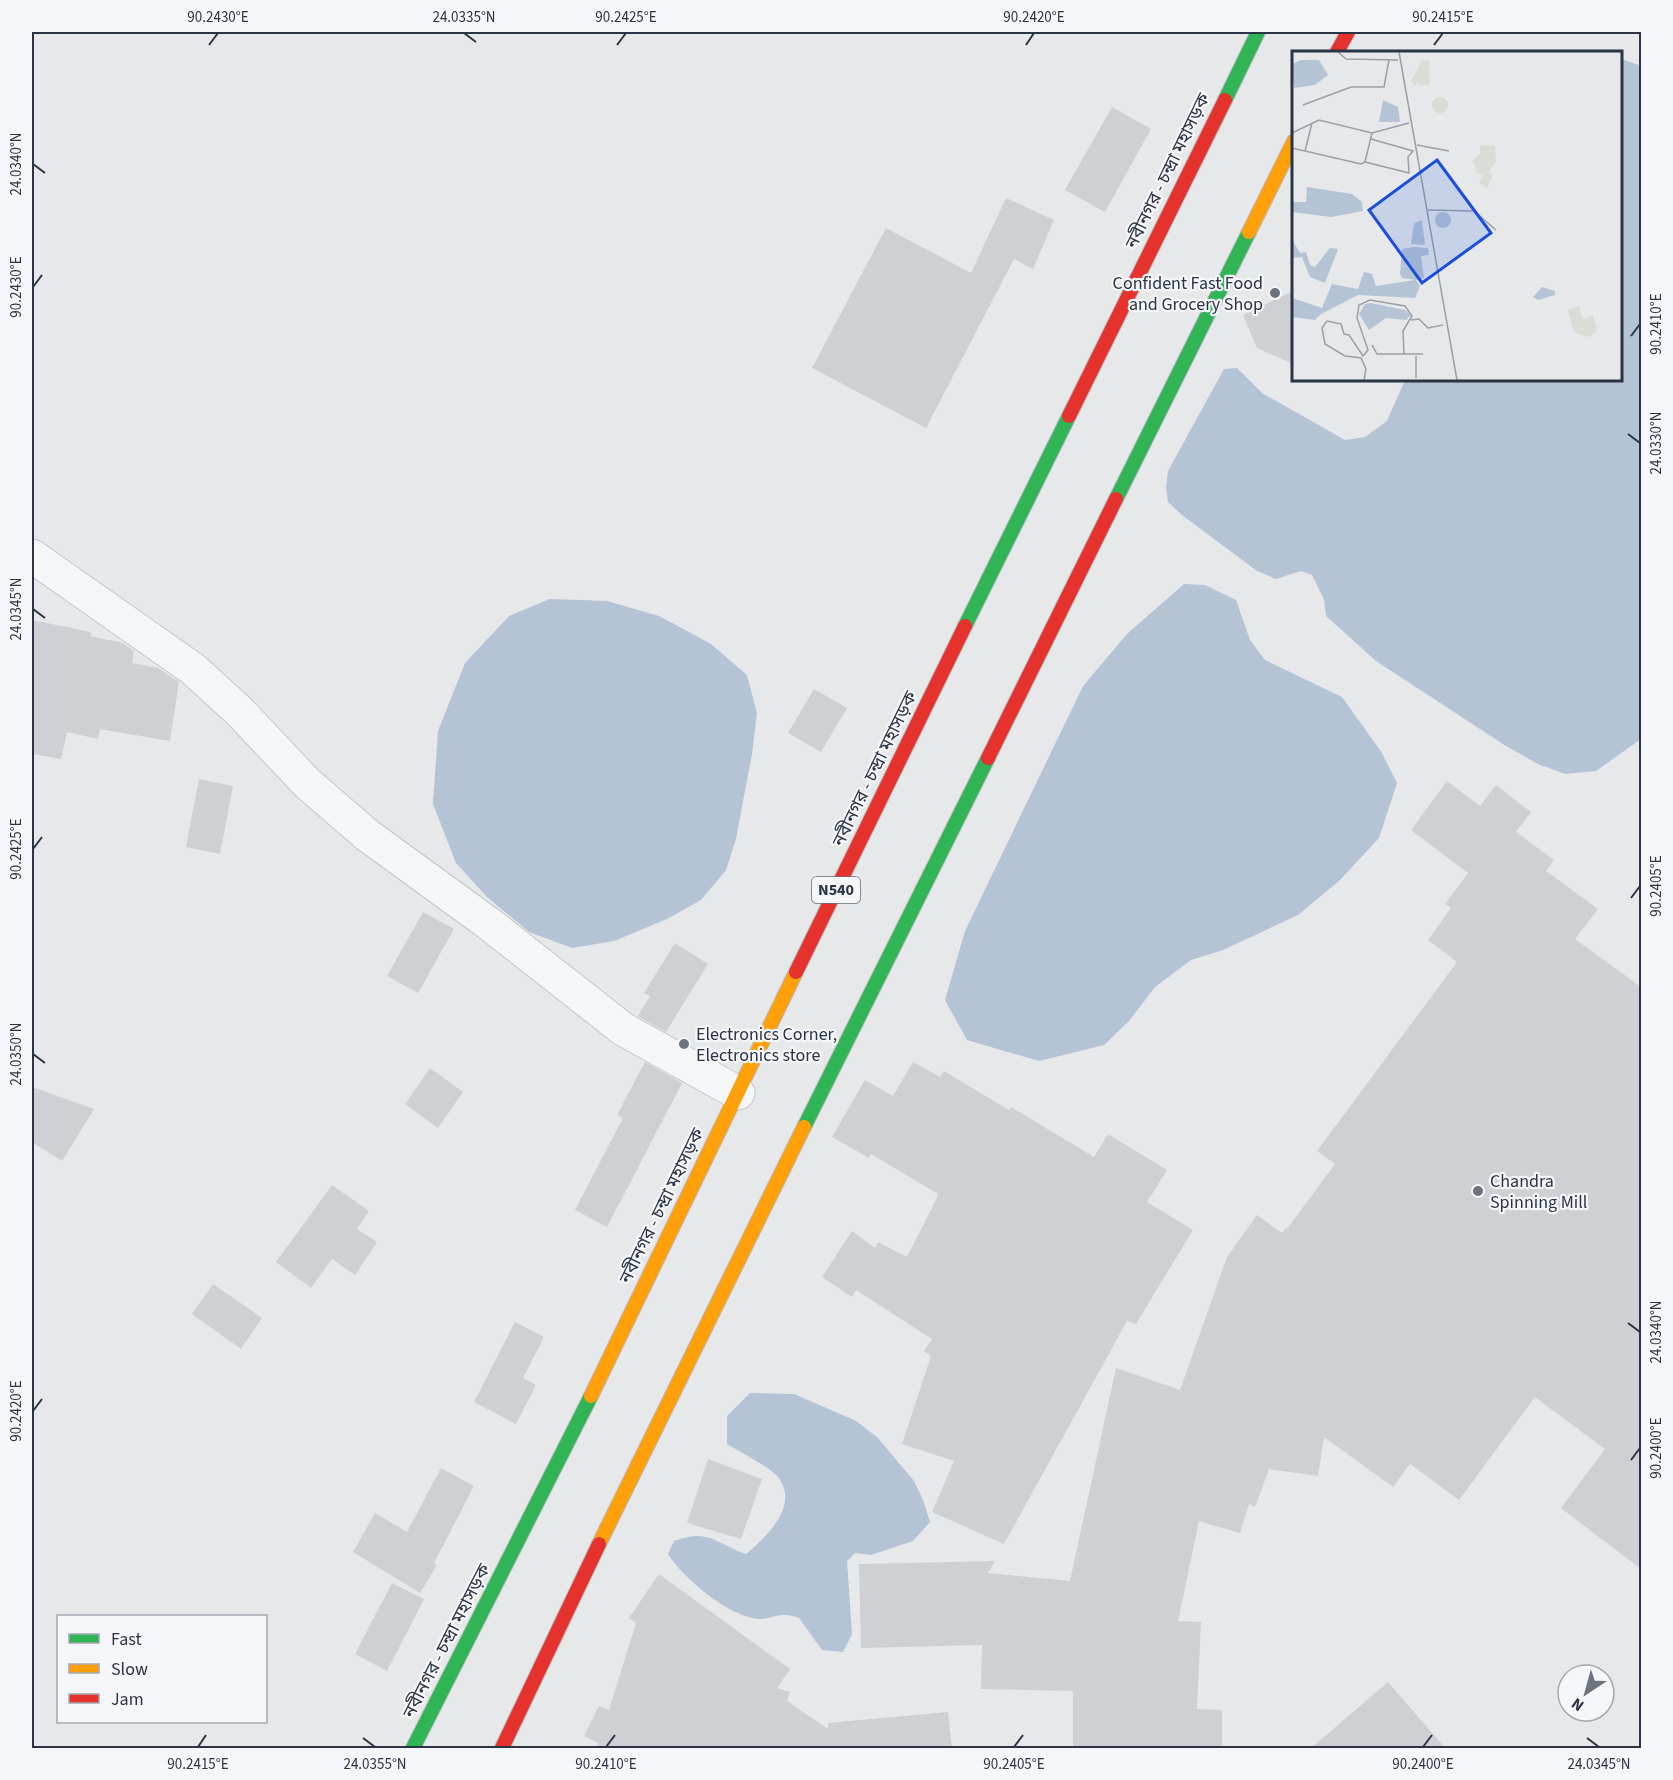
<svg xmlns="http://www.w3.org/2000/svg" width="1673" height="1780" font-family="'Source Sans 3','Noto Sans Bengali',sans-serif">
<rect width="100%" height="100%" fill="#e6e8ea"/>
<g fill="#b4c4d5">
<polygon points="1621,59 1642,66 1641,739 1596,771 1565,774 1538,764 1506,746 1376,661 1326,616 1324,599 1312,575 1301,571 1276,579 1257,571 1182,515 1168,502 1166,487 1168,471 1224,369 1237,368 1262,393 1345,440 1365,437 1387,421 1405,380 1620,380"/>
<polygon points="1184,584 1205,585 1236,600 1250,640 1265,660 1342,697 1382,753 1397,783 1379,838 1339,881 1298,915 1223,950 1191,960 1155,987 1129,1021 1104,1045 1039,1061 967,1040 945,1000 965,931 1083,686 1127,634"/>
<polygon points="550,599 607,601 659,616 711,644 747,675 757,713 752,754 736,839 726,870 701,900 667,919 614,941 572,948 529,932 487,897 456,863 433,804 438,731 465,663 509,616"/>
<path d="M 750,1393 L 794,1394 L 856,1421 L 877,1437 L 914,1481 L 923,1500 L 930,1522 L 913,1541 L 871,1555 L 855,1553 L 847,1561 L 852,1634 L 843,1652 L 822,1650 L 799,1618 C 795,1617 790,1615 786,1615 C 776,1614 767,1620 758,1619 C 728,1616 683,1578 668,1554 L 674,1541 C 681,1539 689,1536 697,1536 C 715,1536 729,1549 746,1554 C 767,1536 800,1506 778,1477 C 770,1467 738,1451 727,1444 L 727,1416 Z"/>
</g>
<g fill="#ced0d3">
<polygon points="1112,107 1151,129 1105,212 1065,190"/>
<polygon points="1006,198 1054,220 1033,269 1014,259 926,428 812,368 886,228 971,273"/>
<polygon points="1293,291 1293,364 1257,348 1243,315"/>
<polygon points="32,620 91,632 90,636 123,643 134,651 132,663 158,668 179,682 170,741 100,729 98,739 67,732 61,759 32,754"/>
<polygon points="814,689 847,708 821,752 788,733"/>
<polygon points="199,779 233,786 220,854 186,847"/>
<polygon points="1447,781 1480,806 1496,785 1531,812 1516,832 1554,860 1546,871 1598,909 1575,939 1641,987 1641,1569 1561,1508 1605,1449 1535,1397 1459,1500 1410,1464 1393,1487 1324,1437 1318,1476 1269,1469 1255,1507 1249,1504 1240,1533 1199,1521 1178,1621 1201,1622 1197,1709 1222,1710 1222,1749 1073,1749 1073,1691 981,1689 982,1645 861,1648 859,1564 995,1561 988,1573 1070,1581 1116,1368 1180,1390 1227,1257 1257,1215 1282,1233 1286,1228 1287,1229 1335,1164 1317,1151 1457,962 1428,940 1451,908 1445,904 1468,873 1411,830"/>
<polygon points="423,912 454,929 418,993 387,976"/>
<polygon points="675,943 708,964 666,1032 638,1016 650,996 644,993"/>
<polygon points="645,1062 682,1083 607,1227 575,1210 623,1118 617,1115"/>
<polygon points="913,1062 940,1077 944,1071 1009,1110 1011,1107 1094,1157 1108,1134 1167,1170 1147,1202 1193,1230 1136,1324 1127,1321 1004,1544 932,1512 954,1461 902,1444 931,1356 924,1351 932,1339 856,1290 852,1297 822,1277 852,1231 875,1248 878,1242 907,1257 936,1200 938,1194 871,1154 869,1158 832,1137 865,1080 893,1096"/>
<polygon points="430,1068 463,1092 438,1128 405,1104"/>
<polygon points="32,1087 94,1109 62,1161 32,1142"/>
<polygon points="332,1185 369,1211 357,1229 377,1242 355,1275 332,1259 311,1288 276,1262"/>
<polygon points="213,1284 262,1318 241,1349 192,1314"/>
<polygon points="515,1322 544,1337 523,1378 536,1385 516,1424 474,1402"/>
<polygon points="708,1459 762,1479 741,1539 687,1523"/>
<polygon points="441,1468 474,1486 434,1563 437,1565 420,1593 353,1552 375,1513 407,1532"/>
<polygon points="659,1574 790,1669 777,1688 790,1692 787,1701 828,1729 828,1723 948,1712 952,1749 597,1749 598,1743 584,1736 599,1706 609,1710 636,1623 629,1618"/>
<polygon points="392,1583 424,1599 387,1671 355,1654"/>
<polygon points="1388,1682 1446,1749 1310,1749"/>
</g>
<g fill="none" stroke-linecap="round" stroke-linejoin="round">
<defs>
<polyline id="street" points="32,556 193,669 239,711 307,783 367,835 488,923 623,1029 738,1093"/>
<g id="fast">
<polyline points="1225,100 1258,32"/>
<polyline points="1116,499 1249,232"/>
<polyline points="965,626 1069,416"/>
<polyline points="804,1127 988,758"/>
<polyline points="413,1748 591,1396"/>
</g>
<g id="slow">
<polyline points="1249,232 1294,141"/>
<polyline points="591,1396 796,972"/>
<polyline points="599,1544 804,1127"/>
</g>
<g id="jam">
<polyline points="1337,52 1348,32"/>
<polyline points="1069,416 1225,100"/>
<polyline points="988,758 1116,499"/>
<polyline points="796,972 965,626"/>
<polyline points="502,1748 599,1544"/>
</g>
</defs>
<use href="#street" stroke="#c4c6c8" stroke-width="35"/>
<use href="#fast" stroke="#b8bbbf" stroke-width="16"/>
<use href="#slow" stroke="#b8bbbf" stroke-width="16"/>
<use href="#jam" stroke="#b8bbbf" stroke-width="16"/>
<use href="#street" stroke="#f5f6f7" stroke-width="33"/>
<use href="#fast" stroke="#30b455" stroke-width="14"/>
<use href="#slow" stroke="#ff9f0a" stroke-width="14"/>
<use href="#jam" stroke="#e5322d" stroke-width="14"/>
</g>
<path fill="none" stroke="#2b3445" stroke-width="2" d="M 464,33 L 476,42M 209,45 L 218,33M 617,45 L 626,33M 1026,45 L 1034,33M 1434,45 L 1443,33M 33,164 L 45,173M 33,287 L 42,275M 1631,336 L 1640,324M 1628,434 L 1640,443M 33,609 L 45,618M 33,849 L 42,837M 1631,898 L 1640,886M 33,1054 L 45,1063M 1628,1323 L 1640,1332M 33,1411 L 42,1399M 1631,1460 L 1640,1448M 363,1738 L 375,1747M 1587,1738 L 1599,1747M 198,1747 L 206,1735M 606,1747 L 615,1735M 1014,1747 L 1023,1735M 1423,1747 L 1432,1735"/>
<g fill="#6c737f" stroke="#f4f6f9" stroke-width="2">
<circle cx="1275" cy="293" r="6"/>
<circle cx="684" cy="1044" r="6"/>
<circle cx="1478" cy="1191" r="6"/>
</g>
<g text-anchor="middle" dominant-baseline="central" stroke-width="4.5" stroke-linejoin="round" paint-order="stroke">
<rect fill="#f4f6f9" stroke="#676e7b" stroke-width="1.5" x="812" y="877" width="48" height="26" rx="4.5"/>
<g font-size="16" font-weight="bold" fill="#2b3445">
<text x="836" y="890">N540</text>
</g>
<g font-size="18" fill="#2b3445" stroke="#f4f6f9">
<text transform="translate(1168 171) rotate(-64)">নবীনগর - চন্দ্রা মহাসড়ক</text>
<text transform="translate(875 769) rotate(-64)">নবীনগর - চন্দ্রা মহাসড়ক</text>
<text transform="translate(662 1206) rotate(-64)">নবীনগর - চন্দ্রা মহাসড়ক</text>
<text transform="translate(447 1641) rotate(-63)">নবীনগর - চন্দ্রা মহাসড়ক</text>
</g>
<g font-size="18" fill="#2b3445" stroke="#f4f6f9" text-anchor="start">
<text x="1263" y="283" text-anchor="end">Confident Fast Food<tspan x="1263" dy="21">and Grocery Shop</tspan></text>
<text x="696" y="1034">Electronics Corner,<tspan x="696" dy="21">Electronics store</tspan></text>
<text x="1490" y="1181">Chandra<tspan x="1490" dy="21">Spinning Mill</tspan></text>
</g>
</g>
<g transform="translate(1292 51)">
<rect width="330" height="330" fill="#e6e8ea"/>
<path d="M 130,9 L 137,10 L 138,34 L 127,35 L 126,31 L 123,35 L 119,30 ZM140 54a8 8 0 1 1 16 0a8 8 0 1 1-16 0ZM 188,94 L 203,95 L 204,111 L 197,120 L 201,125 L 195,137 L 187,132 L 190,124 L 185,122 L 181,109 L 188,102 ZM 287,255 L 291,269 L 301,264 L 305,280 L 296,286 L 284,282 L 280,275 L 276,259 Z" fill="#d6ded6"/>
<path d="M 9,9 L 27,9 L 36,24 L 23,34 L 2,37 L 0,13 ZM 91,49 L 106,56 L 108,71 L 87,71 ZM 15,136 L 60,143 L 70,151 L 71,160 L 39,166 L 0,161 L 0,151 L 14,151 ZM143 169a8 8 0 1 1 16 0a8 8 0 1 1-16 0ZM 130,169 L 133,194 L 119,193 L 122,172 ZM 0,189 L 8,202 L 14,201 L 18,214 L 23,216 L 38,197 L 46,198 L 33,232 L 18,226 L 10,206 L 0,207 ZM 122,196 L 136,197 L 137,204 L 129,205 L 132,227 L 124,229 L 128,235 L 123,247 L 66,244 L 29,263 L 23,269 L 0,266 L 0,247 L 30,257 L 40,233 L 66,238 L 72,221 L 80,223 L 84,235 L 123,229 L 110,227 L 108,223 L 110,198 ZM 250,236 L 263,240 L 263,244 L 246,249 L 241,246 ZM 79,252 L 113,259 L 119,264 L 114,269 L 94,267 L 77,279 L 67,263 L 73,253 Z" fill="#b4c4d5"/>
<path fill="none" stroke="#9ba0a8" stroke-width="1.5" d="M 46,1 L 54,8 L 106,9M 107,1 L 165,329M 11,54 L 59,36 L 92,36 L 97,9M 0,82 L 27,69 L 80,82 L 117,72M 125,94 L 157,100M 0,97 L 69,113 L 73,111 L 80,82M 13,100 L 20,72M 73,111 L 117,122 L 116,106 L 121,100 L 79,88M 136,159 L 182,160 L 204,179M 119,269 L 127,268 L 136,277 L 151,274M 80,294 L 85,303 L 131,303M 124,305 L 124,327M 72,329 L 74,318 L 69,307 L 53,305 L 33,293 L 30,277 L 35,270 L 49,273 L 52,283 L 57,284 L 71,305 L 76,299 L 65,267 L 67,254 L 78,249 L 113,255 L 120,265 L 111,280 L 112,304"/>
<path fill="#1d4ed8" fill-opacity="0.15" stroke="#1d4ed8" stroke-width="3" d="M 145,109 L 199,182 L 130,232 L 77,159 Z"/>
<rect width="330" height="330" fill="none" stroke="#2b3445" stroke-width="3"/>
</g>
<rect width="1673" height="1780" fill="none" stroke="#f4f6f9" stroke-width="66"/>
<rect x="57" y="1615" width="210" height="108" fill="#f4f6f9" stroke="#a4a8b1" stroke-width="1.5"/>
<rect x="69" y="1634" width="30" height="9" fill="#30b455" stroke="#a4a8b1" stroke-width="1.5"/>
<text x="111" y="1645" font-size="18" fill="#2b3445">Fast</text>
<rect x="69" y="1664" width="30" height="9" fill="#ff9f0a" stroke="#a4a8b1" stroke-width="1.5"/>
<text x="111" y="1675" font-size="18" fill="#2b3445">Slow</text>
<rect x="69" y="1694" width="30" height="9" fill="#e5322d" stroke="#a4a8b1" stroke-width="1.5"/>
<text x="111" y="1705" font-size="18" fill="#2b3445">Jam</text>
<g transform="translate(1586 1693) rotate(216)"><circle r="28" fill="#f4f6f9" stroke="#a4a8b1" stroke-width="1.5"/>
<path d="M0-4.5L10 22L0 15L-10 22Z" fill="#6c737f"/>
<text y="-9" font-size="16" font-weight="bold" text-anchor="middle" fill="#2b3445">N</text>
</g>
<rect x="33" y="33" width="1607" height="1714" fill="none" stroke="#2b3445" stroke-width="2"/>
<g font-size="15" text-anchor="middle" fill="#2b3445">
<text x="218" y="22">90.2430°E</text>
<text x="464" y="22">24.0335°N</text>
<text x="626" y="22">90.2425°E</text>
<text x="1034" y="22">90.2420°E</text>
<text x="1443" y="22">90.2415°E</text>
<text transform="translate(16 164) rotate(-90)" y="5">24.0340°N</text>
<text transform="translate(16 287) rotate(-90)" y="5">90.2430°E</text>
<text transform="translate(1656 324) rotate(-90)" y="5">90.2410°E</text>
<text transform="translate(1656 443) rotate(-90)" y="5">24.0330°N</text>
<text transform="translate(16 609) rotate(-90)" y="5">24.0345°N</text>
<text transform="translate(16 849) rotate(-90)" y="5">90.2425°E</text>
<text transform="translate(1656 886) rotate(-90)" y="5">90.2405°E</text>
<text transform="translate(16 1054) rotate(-90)" y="5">24.0350°N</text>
<text transform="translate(1656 1332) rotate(-90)" y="5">24.0340°N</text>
<text transform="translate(16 1411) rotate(-90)" y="5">90.2420°E</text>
<text transform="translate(1656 1448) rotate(-90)" y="5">90.2400°E</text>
<text x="198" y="1769">90.2415°E</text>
<text x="375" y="1769">24.0355°N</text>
<text x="606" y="1769">90.2410°E</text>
<text x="1014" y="1769">90.2405°E</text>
<text x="1423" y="1769">90.2400°E</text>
<text x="1599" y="1769">24.0345°N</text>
</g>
</svg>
